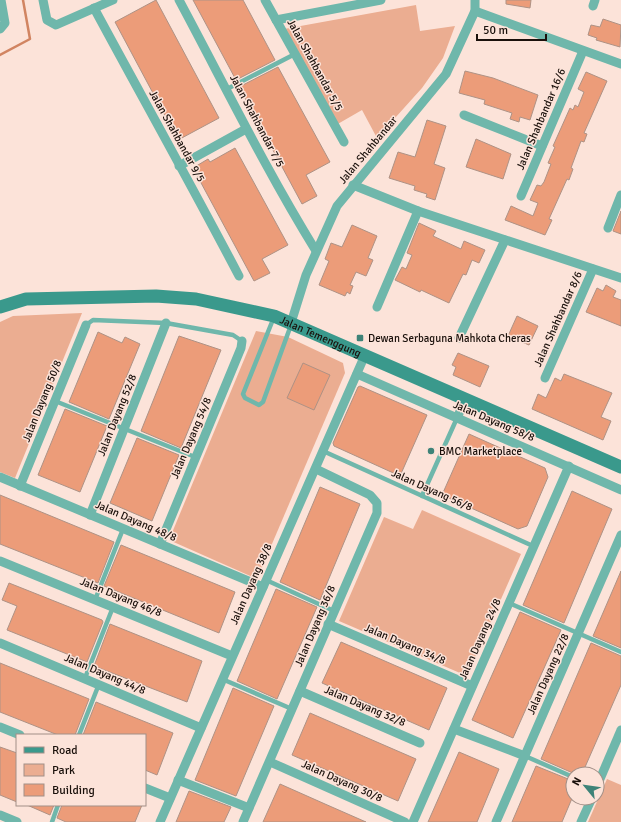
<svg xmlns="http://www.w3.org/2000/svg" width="621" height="822" font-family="Signika,sans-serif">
<rect width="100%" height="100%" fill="#fce3d9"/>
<g fill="#ebad91">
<polygon points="416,5 420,31 455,26 443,58 422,88 377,138 362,110 336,125 284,29"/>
<polygon points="82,313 15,478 0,472 0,322 13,316"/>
<polygon points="256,331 288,337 343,363 345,373 257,579 169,540"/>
<polygon points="422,510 521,554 467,676 339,621 384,517 413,529"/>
<polygon points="607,779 621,785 621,822 588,822"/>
</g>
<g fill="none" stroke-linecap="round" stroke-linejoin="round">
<polyline stroke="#d18461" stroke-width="2.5" points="0,55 30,39 23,0"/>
</g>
<g fill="#ec9c79" stroke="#ae9285">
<polygon points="156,0 219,118 178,140 115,22"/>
<polygon points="193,0 243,0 275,60 236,80"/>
<polygon points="506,0 531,0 530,8 506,4"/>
<polygon points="603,19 621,25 620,47 596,40 597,38 588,35 591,25 600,27"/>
<polygon points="278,67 330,162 306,175 317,196 302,204 239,87"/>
<polygon points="465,71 493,78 538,95 530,120 520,117 519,122 510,119 512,113 484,104 485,100 459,93"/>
<polygon points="586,72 607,81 584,133 587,134 584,142 581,141 571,168 573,169 569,180 567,179 549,219 552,220 545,235 505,220 511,206 533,216 538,203 530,200 537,185 541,186 544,182 551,164 548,163 555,147 553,146 570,108 573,110 575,105 578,107 584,92 578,89"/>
<polygon points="427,120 446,126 434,164 445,168 435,200 426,197 427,194 414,190 415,186 389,178 398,152 415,157"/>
<polygon points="476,139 511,154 503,179 466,167"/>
<polygon points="235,148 288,245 262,259 270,273 254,281 193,168 208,159 210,162"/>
<polygon points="621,211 621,234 613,231"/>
<polygon points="419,223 436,231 433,236 461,249 464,241 485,250 479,263 472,260 466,275 463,274 449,303 421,290 420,292 395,280 402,267 406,269 412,255 407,253"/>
<polygon points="352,225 377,236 368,258 373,260 366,276 356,272 350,285 353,286 350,294 347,292 345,296 319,285 329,261 325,259 331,243 342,247"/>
<polygon points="606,285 616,291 613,297 621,300 621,326 586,312 597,288 603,291"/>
<polygon points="517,316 538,326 529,345 508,336"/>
<polygon points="98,332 122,343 125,337 140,344 109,419 69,402"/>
<polygon points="179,336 221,350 181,448 141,431"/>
<polygon points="458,353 489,366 480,387 453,375 456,367 452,365"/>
<polygon points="303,363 330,375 314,410 287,398"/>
<polygon points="564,374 612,393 601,417 611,421 603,440 532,409 538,394 546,398 555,378 561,381"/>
<polygon points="360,386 427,415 400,476 334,446 333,443 358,387"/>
<polygon points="65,409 107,426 80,492 38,475"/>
<polygon points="469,434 545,468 548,477 527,526 518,529 442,495"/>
<polygon points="137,438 179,455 152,521 110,503"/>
<polygon points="320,487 360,504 320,600 280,582"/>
<polygon points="572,491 612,509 564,623 523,605"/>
<polygon points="0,495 114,542 98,583 0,544"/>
<polygon points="121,545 235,592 219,633 104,586"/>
<polygon points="621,571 621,648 593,636"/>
<polygon points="9,583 102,620 103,622 87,662 7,630 17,606 2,600"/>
<polygon points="276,589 317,607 277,699 237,681"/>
<polygon points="520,612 561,630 513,738 472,720"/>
<polygon points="110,624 202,661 187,702 94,666"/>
<polygon points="341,642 447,688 429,730 322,683"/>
<polygon points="591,643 621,656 621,685 582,774 575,774 541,759"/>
<polygon points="0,663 89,699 75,735 58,735 0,712"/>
<polygon points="233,688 274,706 236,796 195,780"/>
<polygon points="96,702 173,733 157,775 145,770 145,735 83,735"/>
<polygon points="310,713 416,759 398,801 292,755"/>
<polygon points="0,747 17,753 17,802 0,795"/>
<polygon points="459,752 499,769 477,822 428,822"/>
<polygon points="536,766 573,781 573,796 562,822 512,822"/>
<polygon points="280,784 325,804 366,822 263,822"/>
<polygon points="189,791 231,807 224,822 176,822"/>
<polygon points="27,805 54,805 50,815"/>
<polygon points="62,805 142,805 135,822 66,822 57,818"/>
</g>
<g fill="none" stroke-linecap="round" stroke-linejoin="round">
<g stroke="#6fb7ab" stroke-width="4.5">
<polyline points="227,89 295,54"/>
<polyline points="274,317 243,394 245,398 259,405 263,402 291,325"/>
<polyline points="86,325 93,320 166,323 233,335 242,341"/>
<polyline points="55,401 195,457"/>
<polyline points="323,451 533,546"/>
<polyline points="422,496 457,418"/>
<polyline points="266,580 334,611"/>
<polyline points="95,600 123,529"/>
<polyline points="509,603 621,652"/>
<polyline points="85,678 113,607"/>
<polyline points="222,679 292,709"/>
<polyline points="79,735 99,684"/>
<polyline points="525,756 573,777"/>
<polyline points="52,822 58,805"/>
</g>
<g stroke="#6fb7ab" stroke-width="9">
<polyline points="43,0 47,20 56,25 113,0"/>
<path d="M 179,0 C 224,84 266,170 316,251"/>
<polyline points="265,0 344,142"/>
<polyline points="593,6 595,0"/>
<path d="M 94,8 C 142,97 192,186 239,276"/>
<polyline points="475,11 621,64"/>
<polyline points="276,20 381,0"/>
<polyline points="0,29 5,23 1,0"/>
<polyline points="464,115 542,146"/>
<polyline points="179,166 246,129"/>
<polyline points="353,185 418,211 621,278"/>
<polyline points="521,196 583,51"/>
<polyline points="608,228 621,195"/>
<polyline points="377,307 418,211"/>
<polyline points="291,323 306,275 337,206 446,74 475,11 475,0"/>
<polyline points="459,338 505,240"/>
<polyline points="357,374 621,490"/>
<polyline points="545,378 593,269"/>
<polyline points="457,418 465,400"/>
<polyline points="0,477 263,587"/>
<polyline points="20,486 86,325"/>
<polyline points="90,515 166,323"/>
<polyline points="160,544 241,348 242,341"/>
<polyline points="0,561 232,656"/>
<polyline points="328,624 472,686"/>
<polyline points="0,643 201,728"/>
<polyline points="300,691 420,743"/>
<polyline points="0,727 20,735"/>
<polyline points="454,729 525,756"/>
<polyline points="270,762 405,822"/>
<polyline points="178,780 249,808"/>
<polyline points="597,786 621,730"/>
<polyline points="145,788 170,798"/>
<polyline points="0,815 17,822"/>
<polyline points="160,822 365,355"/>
<polyline points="243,822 377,513 377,503 370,495 316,469"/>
<polyline points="413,822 569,466"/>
<polyline points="496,822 621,535"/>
<polyline points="581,822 592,798"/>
</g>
<path stroke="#3a998c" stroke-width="13" id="s1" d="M 0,307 L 26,299 L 156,296 L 196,299 L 274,316 L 621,467"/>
</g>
<g fill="#3e8378" stroke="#fce3d9" stroke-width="1.5">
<rect x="356" y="334" width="8" height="8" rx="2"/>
<circle cx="431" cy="451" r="4"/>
</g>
<g text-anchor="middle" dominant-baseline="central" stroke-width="3" stroke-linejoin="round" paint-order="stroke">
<g font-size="11" fill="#1a100b" stroke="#fce3d9">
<text transform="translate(315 65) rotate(61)">Jalan Shahbandar 5/5</text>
<text transform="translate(541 119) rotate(-67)">Jalan Shahbandar 16/6</text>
<text transform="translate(257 121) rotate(62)">Jalan Shahbandar 7/5</text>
<text transform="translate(177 136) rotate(61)">Jalan Shahbandar 9/5</text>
<text transform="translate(368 150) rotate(-50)">Jalan Shahbandar</text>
<text transform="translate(558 319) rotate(-66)">Jalan Shahbandar 8/6</text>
<text stroke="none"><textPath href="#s1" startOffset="328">Jalan Temenggung</textPath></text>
<text transform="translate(42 401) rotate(-68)">Jalan Dayang 50/8</text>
<text transform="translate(117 415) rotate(-68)">Jalan Dayang 52/8</text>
<text transform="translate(494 421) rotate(23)">Jalan Dayang 58/8</text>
<text transform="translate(191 438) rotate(-67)">Jalan Dayang 54/8</text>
<text transform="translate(432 490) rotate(24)">Jalan Dayang 56/8</text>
<text transform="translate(136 521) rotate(23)">Jalan Dayang 48/8</text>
<text transform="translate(251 584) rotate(-66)">Jalan Dayang 38/8</text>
<text transform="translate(121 597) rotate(22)">Jalan Dayang 46/8</text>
<text transform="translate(315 626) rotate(-67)">Jalan Dayang 36/8</text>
<text transform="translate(480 639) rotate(-66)">Jalan Dayang 24/8</text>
<text transform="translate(405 644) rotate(23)">Jalan Dayang 34/8</text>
<text transform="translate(105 674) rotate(23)">Jalan Dayang 44/8</text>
<text transform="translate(548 674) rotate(-66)">Jalan Dayang 22/8</text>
<text transform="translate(365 706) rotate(23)">Jalan Dayang 32/8</text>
<text transform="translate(342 781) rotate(24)">Jalan Dayang 30/8</text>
</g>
<g font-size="11" fill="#1a100b" stroke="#fce3d9" text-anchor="start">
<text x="368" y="338">Dewan Serbaguna Mahkota Cheras</text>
<text x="439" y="451">BMC Marketplace</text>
</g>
</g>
<rect x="16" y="734" width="130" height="72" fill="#fce3d9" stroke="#a28f87"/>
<rect x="24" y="747" width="20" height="6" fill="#3a998c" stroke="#a28f87"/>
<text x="52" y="754" font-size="12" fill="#1a100b">Road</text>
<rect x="24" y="764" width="20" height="12" fill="#ebad91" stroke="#a28f87"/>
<text x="52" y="774" font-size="12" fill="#1a100b">Park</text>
<rect x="24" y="784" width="20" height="12" fill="#ec9c79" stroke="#a28f87"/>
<text x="52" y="794" font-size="12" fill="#1a100b">Building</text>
<g transform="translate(585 786) rotate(299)"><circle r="19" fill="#fce3d9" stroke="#a28f87"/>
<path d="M0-3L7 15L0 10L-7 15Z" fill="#3e8378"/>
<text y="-6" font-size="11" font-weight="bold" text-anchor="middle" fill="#1a100b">N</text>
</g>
<path d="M477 34v6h69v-6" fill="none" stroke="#1a100b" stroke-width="2"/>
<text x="483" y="34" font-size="12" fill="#1a100b" stroke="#fce3d9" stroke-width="3" paint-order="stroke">50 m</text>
</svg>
